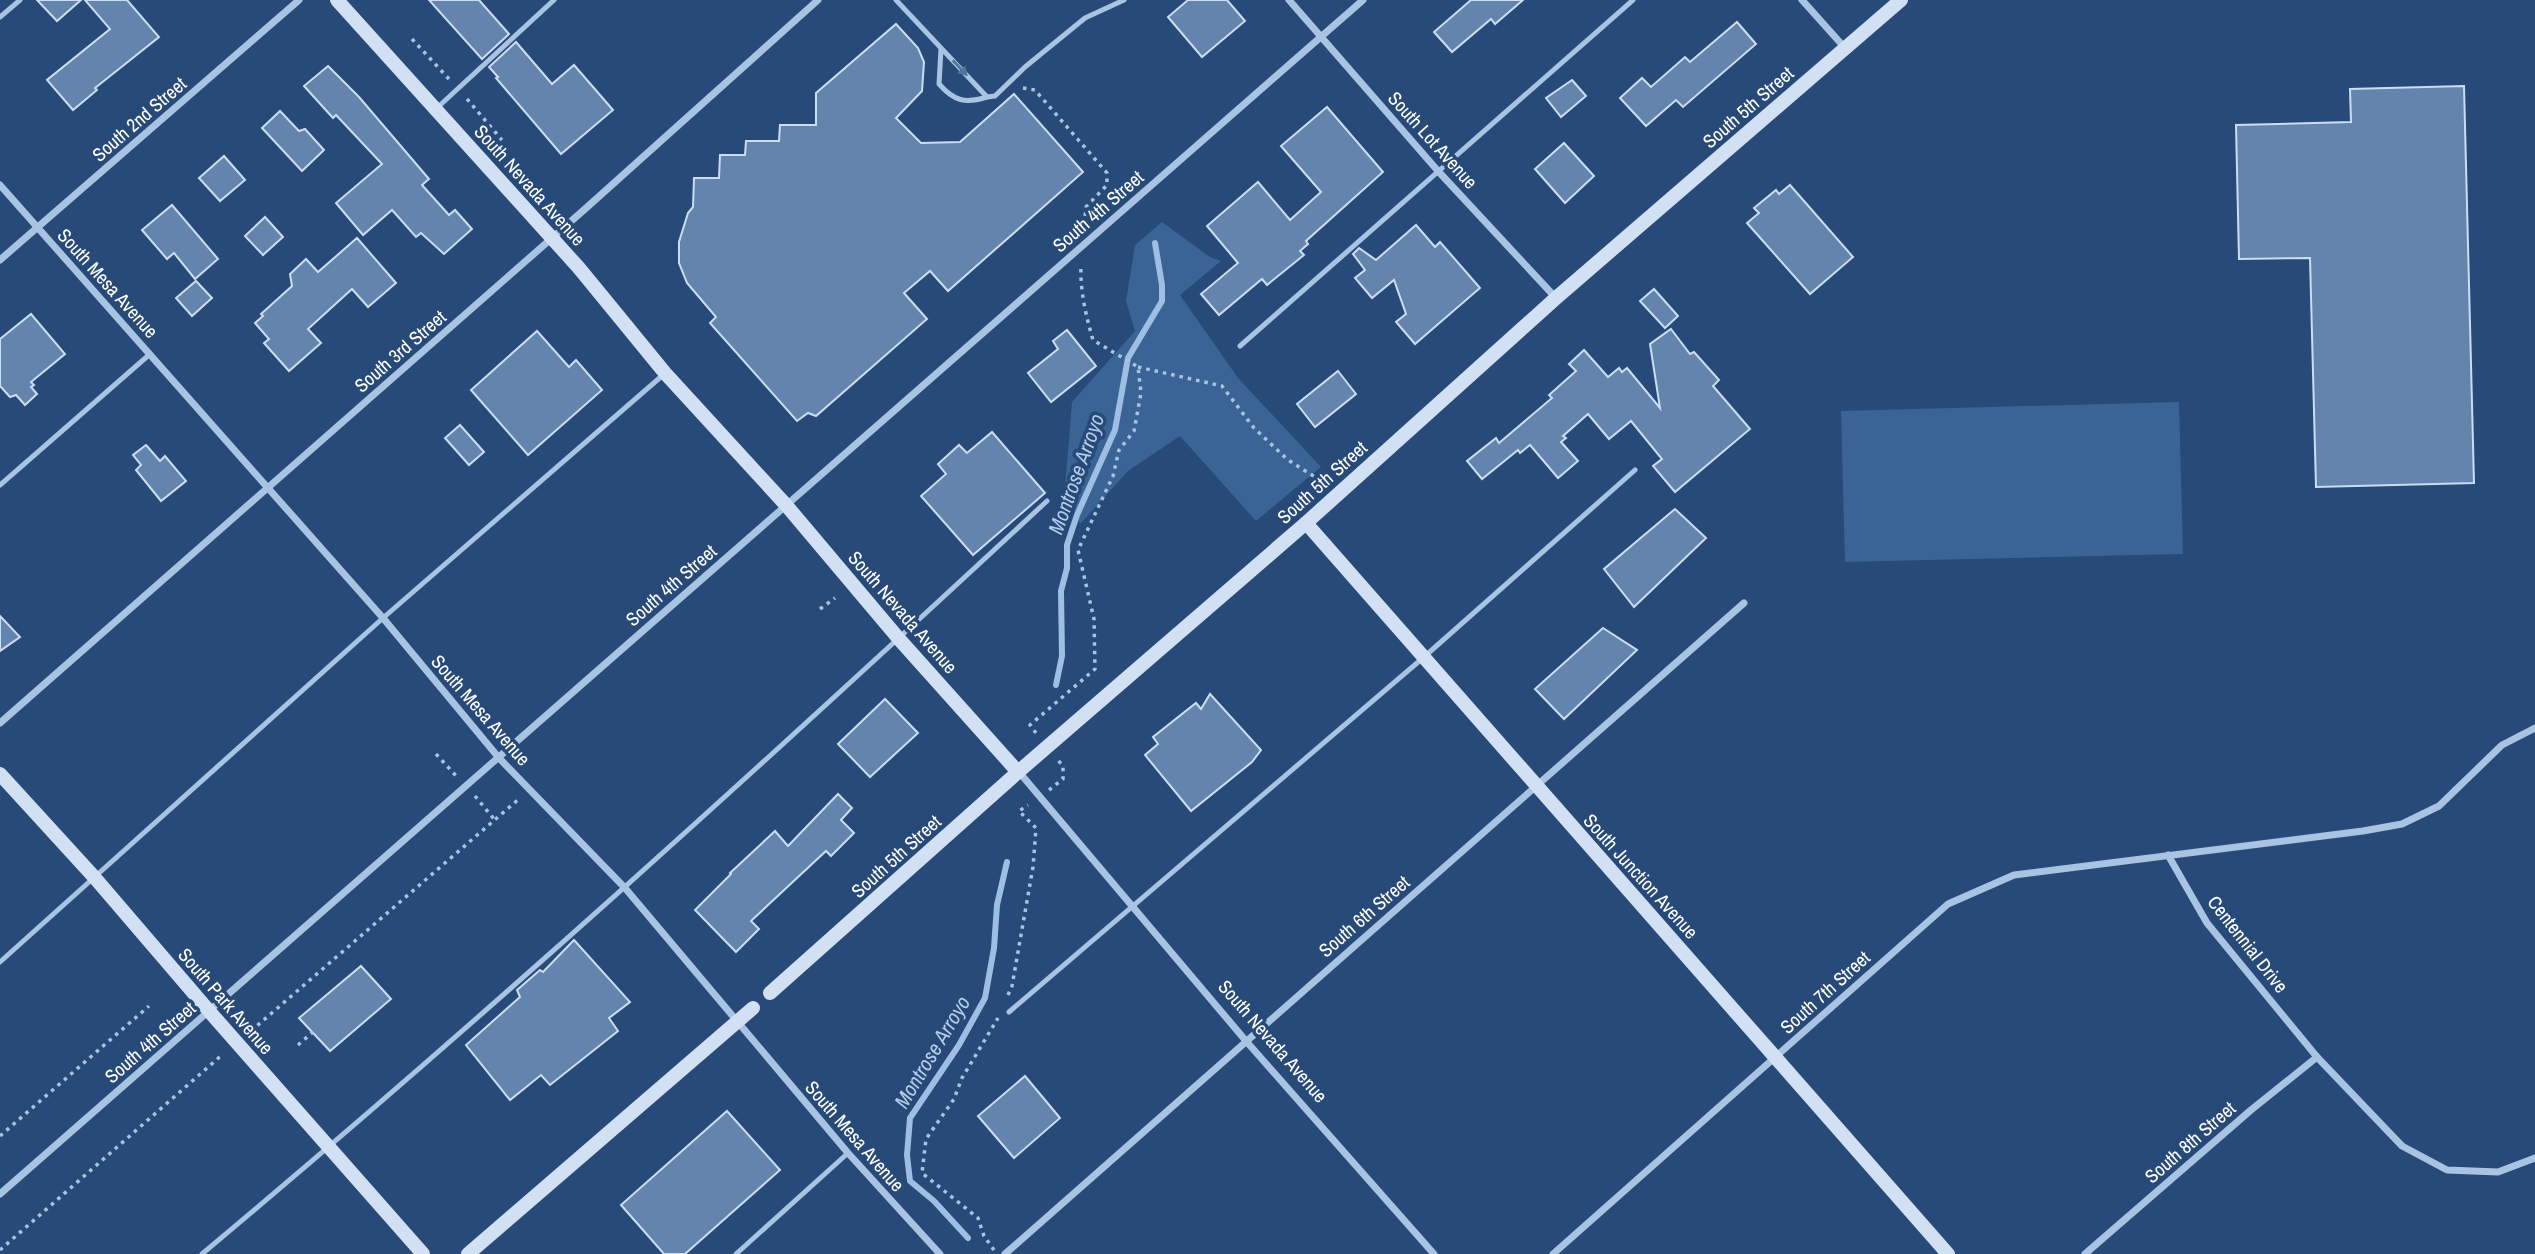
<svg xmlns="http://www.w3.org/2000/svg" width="2535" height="1254" font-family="'Archivo Narrow',sans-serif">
<rect width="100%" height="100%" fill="#274a78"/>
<g fill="#3a6495">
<polygon points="1162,222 1210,257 1221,261 1180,295 1238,378 1321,467 1256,521 1180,436 1128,471 1080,524 1065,487 1072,402 1135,331 1126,301 1135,245"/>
<polygon points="2179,402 2183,554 1845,562 1841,411"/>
</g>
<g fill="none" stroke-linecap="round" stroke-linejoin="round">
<g stroke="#9ebee3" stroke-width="6">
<polyline points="1056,685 1062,656 1061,591 1067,568 1067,545 1077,515 1115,430 1128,358 1162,301 1162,285 1155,243"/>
<polyline points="968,1238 934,1201 910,1181 907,1155 910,1118 959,1045 985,998 994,948 997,905 1007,862"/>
</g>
</g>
<g fill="#6384ac" stroke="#cbddf2" stroke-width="2">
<polygon points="37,0 81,0 57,21"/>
<polygon points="85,0 127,0 159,37 95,88 97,90 73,110 47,80 110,29"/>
<polygon points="429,0 479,0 509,34 482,59"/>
<polygon points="1188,0 1227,0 1245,21 1202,57 1168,17"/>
<polygon points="1471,0 1523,0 1495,24 1491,19 1452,52 1434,32"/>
<polygon points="1737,22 1756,44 1683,107 1676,100 1646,126 1620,98 1642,78 1651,87 1685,57 1690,62"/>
<polygon points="896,24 918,48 924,62 922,91 896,118 921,143 960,142 1014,94 1083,172 948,291 930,271 904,293 927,319 816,416 808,413 797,421 710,323 716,317 687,283 679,263 679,242 688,213 693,207 694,178 719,178 720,155 745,155 746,141 779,141 780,125 816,125 816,93"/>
<polygon points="516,42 552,84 574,65 613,110 561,154 496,78 498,77 489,67"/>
<polygon points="328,66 359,97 429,179 422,185 449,215 455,210 472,229 444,254 421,233 416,237 392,210 363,235 336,203 382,164 336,115 333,118 304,86"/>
<polygon points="1572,80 1586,96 1561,117 1546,98"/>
<polygon points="2464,86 2474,483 2316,487 2310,258 2239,259 2236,125 2351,122 2350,89"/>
<polygon points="1327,107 1383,172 1306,241 1308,244 1300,251 1304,255 1267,285 1262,279 1219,315 1201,294 1238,263 1207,226 1258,182 1290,220 1321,192 1281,146"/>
<polygon points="280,111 299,131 305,129 324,150 302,171 262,128"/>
<polygon points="1564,143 1594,176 1565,203 1535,169"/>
<polygon points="224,156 245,180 220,201 199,178"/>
<polygon points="1790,185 1853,257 1810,294 1747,223 1759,213 1754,208 1776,190 1779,194"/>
<polygon points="172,205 218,259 195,279 174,253 167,259 142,230"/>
<polygon points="265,217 283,237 263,255 245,236"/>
<polygon points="1416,225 1435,247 1440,242 1480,288 1415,344 1396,322 1406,314 1394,280 1372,298 1355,278 1365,270 1353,254 1359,248 1376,260"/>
<polygon points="357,238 396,283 368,307 352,289 308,329 321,343 289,371 264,343 269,339 255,323 263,316 261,314 292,286 290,274 306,259 318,272"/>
<polygon points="196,281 212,298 192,316 176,298"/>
<polygon points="1654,289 1678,316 1665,328 1640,301"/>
<polygon points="31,314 65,354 31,382 34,385 31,387 37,394 25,405 16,395 10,397 0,386 0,339"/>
<polygon points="1671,329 1690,354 1694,352 1719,380 1713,386 1750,429 1675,492 1653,466 1662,459 1631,421 1609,439 1588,414 1563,436 1566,438 1561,442 1578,461 1558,478 1530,445 1520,453 1518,450 1482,479 1467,461 1496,438 1499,443 1552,398 1549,395 1576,371 1569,364 1584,350 1608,377 1619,368 1622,372 1627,368 1660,408 1650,344"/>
<polygon points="1067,330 1096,366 1051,402 1028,373 1058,349 1053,341"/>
<polygon points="537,331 569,367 576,360 602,390 528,455 471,390"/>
<polygon points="1338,371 1356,394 1315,427 1297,404"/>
<polygon points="460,425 484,452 469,465 445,438"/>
<polygon points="992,432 1045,493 973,555 921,496 946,474 938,464 959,445 967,453"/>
<polygon points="146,445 160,461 165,456 186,481 161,501 136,470 141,465 133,455"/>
<polygon points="1675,509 1706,538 1634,607 1604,569"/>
<polygon points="0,616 20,637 0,651"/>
<polygon points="1603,628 1637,650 1564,719 1535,689"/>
<polygon points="1210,694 1261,750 1252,762 1191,811 1145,755 1158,744 1153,737 1196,703 1201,709"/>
<polygon points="885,699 918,733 870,777 838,744"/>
<polygon points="838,794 852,808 841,820 854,833 831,856 826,851 751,921 759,929 736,952 695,910 731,874 730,873 775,831 788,846"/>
<polygon points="574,940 630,1002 609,1018 618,1031 550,1085 541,1075 510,1100 466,1045 520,997 517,990 540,970 543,972"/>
<polygon points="361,966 391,999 330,1051 299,1018"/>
<polygon points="1025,1076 1060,1118 1014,1158 978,1116"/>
<polygon points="727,1111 780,1170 685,1254 664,1254 621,1205"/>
</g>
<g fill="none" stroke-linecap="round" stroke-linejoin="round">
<g stroke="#a9c3e3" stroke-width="3.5" stroke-dasharray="3.5 5" stroke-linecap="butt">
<polyline points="412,39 449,79"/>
<polyline points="1023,88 1035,90 1107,173 1107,185 1086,207 1084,227"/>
<polyline points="467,99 502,140"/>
<polyline points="1138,367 1222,386 1254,428 1288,460 1315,477"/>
<polyline points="820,609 835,598"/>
<path d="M 1036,733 L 1030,725 L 1095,669 L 1094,619 L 1078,550 L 1113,476 L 1119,450 L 1134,431 L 1141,393 L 1138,367 L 1093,340 C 1086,316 1080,291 1081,266"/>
<polyline points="436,754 458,778"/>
<polyline points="1049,790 1063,779 1063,766 1056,758"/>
<polyline points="475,796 494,819"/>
<polyline points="1008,995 1012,986 1033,867 1036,828 1019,811 1028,805"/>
<polyline points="251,1031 520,798"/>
<polyline points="298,1045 313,1032"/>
<polyline points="0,1136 149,1006"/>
<polyline points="0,1250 223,1054"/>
<polyline points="994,1250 984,1236 978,1218 922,1173 926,1139 954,1099 962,1078 998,1018"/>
</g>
<g stroke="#a9c3e3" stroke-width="5">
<polyline points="896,0 987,97 995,96 1025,67 1085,18 1124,0"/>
<polyline points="0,17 20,0"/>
<path d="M 941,49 L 939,84 C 954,101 965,104 987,97"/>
<polyline points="438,107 554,0"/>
<polyline points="1240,346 1633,0"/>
<polyline points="0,485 150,354"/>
<polyline points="0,962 383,618 663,375"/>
<polyline points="1009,1012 1424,657 1635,470"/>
<path d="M 202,1254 C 491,1012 770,758 1047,501"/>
<polyline points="736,1254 848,1153"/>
</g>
<g stroke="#a9c3e3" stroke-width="7">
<polyline points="1289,0 1438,171 1556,298"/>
<polyline points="1802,0 1845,48"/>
<polyline points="0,185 383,618 499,758 625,888 848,1153 940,1254"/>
<polyline points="0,260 299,0"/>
<polyline points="0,723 585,209 818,0"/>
<polyline points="1019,772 1246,1041 1434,1254"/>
<polyline points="2168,855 2207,923 2317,1057 2402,1146 2447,1170 2498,1172 2535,1158"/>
<polyline points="0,1194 1363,0"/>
<polyline points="1005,1254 1744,603"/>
<polyline points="1553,1254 1948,904 2014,875 2363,831 2402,824 2439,806 2502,745 2535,728"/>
<polyline points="2085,1254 2251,1110 2317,1057"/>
</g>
<g stroke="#d1e0f3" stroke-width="14">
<polyline points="337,0 579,268 665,373 786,505 899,639 1018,772"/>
<polyline points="1306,523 1948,1254"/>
<polyline points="0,774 95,878 209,1011 423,1254"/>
<polyline points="770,993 1018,772 1306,523 1556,298 1901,0"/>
<polyline points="468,1254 753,1008"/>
</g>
</g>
<defs><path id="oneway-solid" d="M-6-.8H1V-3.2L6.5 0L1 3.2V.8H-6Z" transform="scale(1.75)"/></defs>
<use fill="#54749d" href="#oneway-solid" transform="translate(960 68) rotate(47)"/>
<g text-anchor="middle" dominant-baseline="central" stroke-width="7" stroke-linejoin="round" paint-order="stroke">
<g font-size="19" fill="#fff" stroke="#274a78">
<text transform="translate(1748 107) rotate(-41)">South 5th Street</text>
<text transform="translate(139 119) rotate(-41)">South 2nd Street</text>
<text transform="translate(1433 140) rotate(48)">South Lot Avenue</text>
<text transform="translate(530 185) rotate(48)">South Nevada Avenue</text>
<text transform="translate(1098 211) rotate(-41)">South 4th Street</text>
<text transform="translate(108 283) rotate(48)">South Mesa Avenue</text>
<text transform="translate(400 351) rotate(-41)">South 3rd Street</text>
<text transform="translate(1322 482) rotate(-42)">South 5th Street</text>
<text transform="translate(671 585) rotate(-41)">South 4th Street</text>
<text transform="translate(903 612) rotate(49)">South Nevada Avenue</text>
<text transform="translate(481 710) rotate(49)">South Mesa Avenue</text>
<text transform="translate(896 856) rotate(-42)">South 5th Street</text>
<text transform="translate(1641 876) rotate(48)">South Junction Avenue</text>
<text transform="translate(1364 916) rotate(-41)">South 6th Street</text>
<text transform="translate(2248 944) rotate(52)">Centennial Drive</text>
<text transform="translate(1825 992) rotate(-42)">South 7th Street</text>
<text transform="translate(226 1001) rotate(49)">South Park Avenue</text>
<text transform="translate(1273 1041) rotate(49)">South Nevada Avenue</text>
<text transform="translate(150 1042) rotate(-41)">South 4th Street</text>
<text transform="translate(855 1136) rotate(49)">South Mesa Avenue</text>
<text transform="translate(2190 1142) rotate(-41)">South 8th Street</text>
</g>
<g font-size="21" font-style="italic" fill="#b4cdeb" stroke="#274a78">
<text transform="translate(1076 474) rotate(-70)">Montrose Arroyo</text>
<text transform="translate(932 1052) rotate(-59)">Montrose Arroyo</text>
</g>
</g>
</svg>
